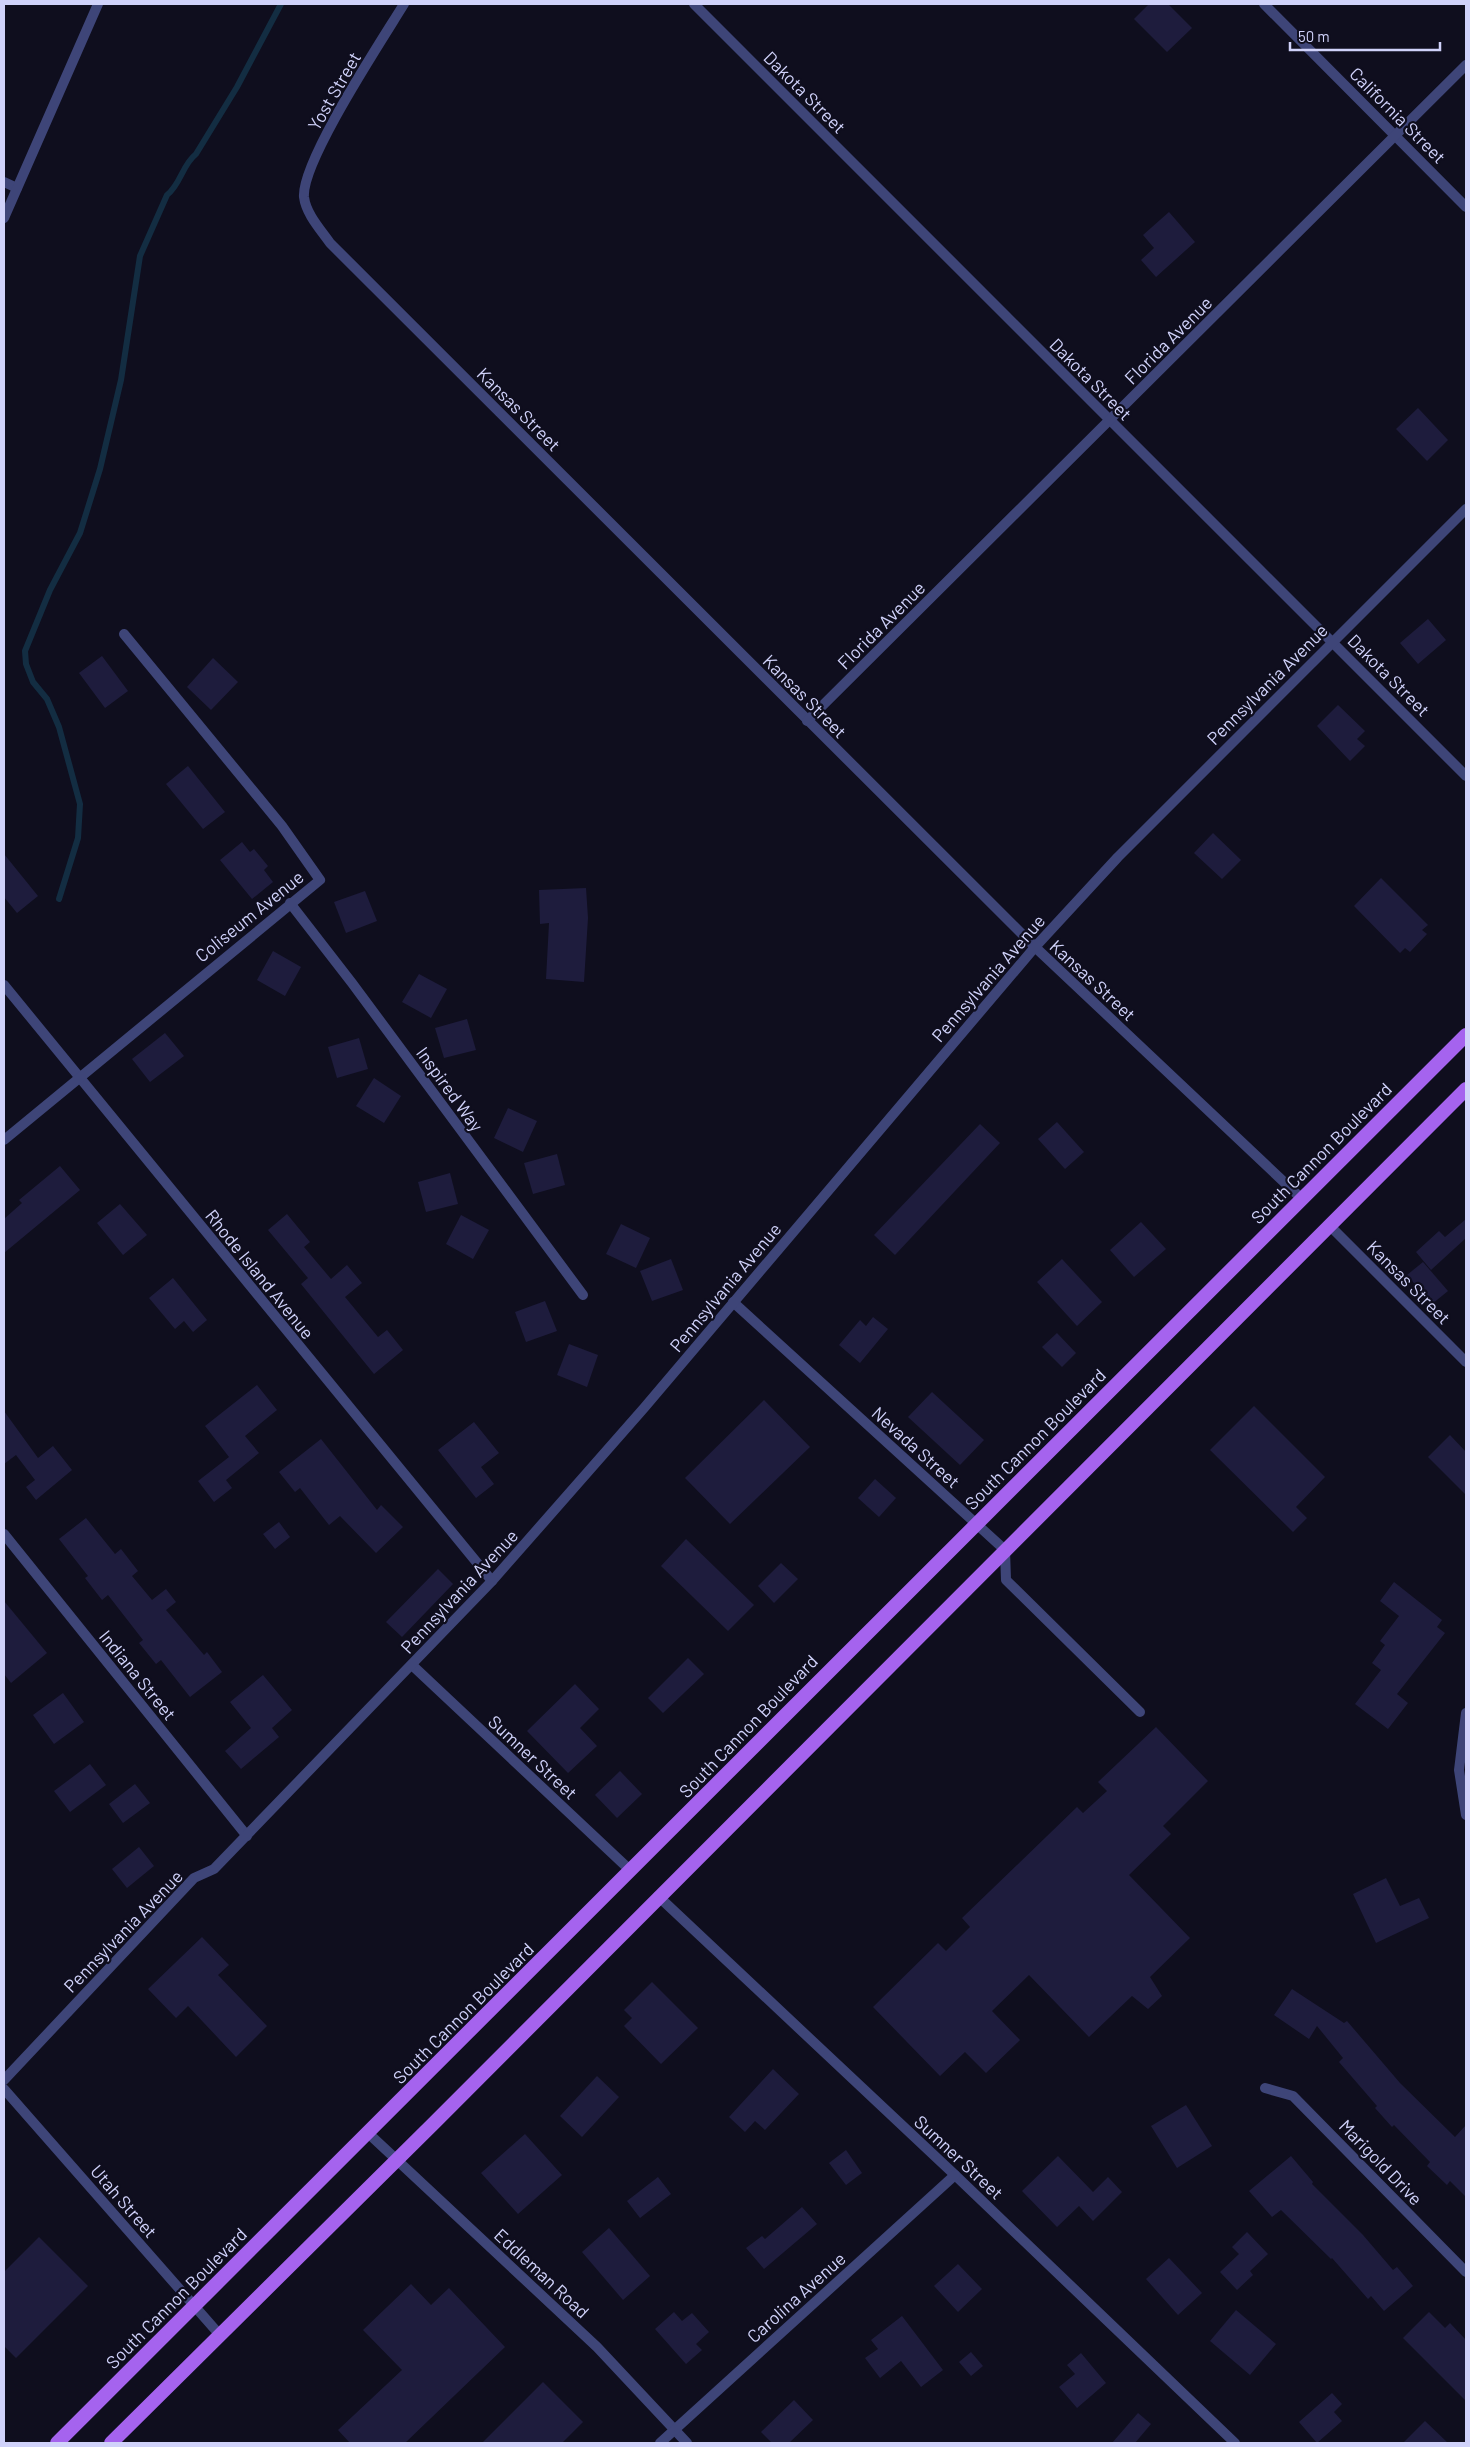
<svg xmlns="http://www.w3.org/2000/svg" width="1470" height="2447" font-family="Barlow,sans-serif">
<rect width="100%" height="100%" fill="#0f0e1e"/>
<g fill="none" stroke-linecap="round" stroke-linejoin="round">
<path stroke="#132d42" stroke-width="6" d="M 59,899 L 78,838 L 80,804 L 59,727 L 47,699 L 33,682 L 26,664 L 25,651 L 50,590 L 80,533 L 100,469 L 121,380 L 140,256 L 167,195 C 181,184 182,165 196,154 L 237,87 L 281,4"/>
</g>
<g fill="#1e1c3d">
<polygon points="1149,4 1168,4 1192,28 1167,52 1134,19"/>
<polygon points="1169,212 1195,242 1156,277 1141,260 1154,248 1143,235"/>
<polygon points="1418,408 1448,440 1427,461 1396,429"/>
<polygon points="1428,619 1446,640 1418,664 1400,643"/>
<polygon points="102,656 128,691 105,708 79,673"/>
<polygon points="213,658 238,682 211,710 187,687"/>
<polygon points="1338,705 1365,731 1357,739 1365,746 1350,761 1317,726"/>
<polygon points="188,766 225,812 203,829 166,784"/>
<polygon points="1213,833 1241,860 1222,879 1194,853"/>
<polygon points="242,842 250,852 254,849 268,866 264,870 273,882 252,899 220,860"/>
<polygon points="4,854 38,896 17,913 4,897"/>
<polygon points="1381,878 1428,925 1422,930 1427,934 1410,952 1405,948 1400,953 1354,906"/>
<polygon points="586,888 588,918 584,982 546,979 549,923 540,924 539,890"/>
<polygon points="365,891 377,921 346,933 334,902"/>
<polygon points="273,951 301,967 285,996 257,980"/>
<polygon points="419,974 447,989 431,1018 402,1002"/>
<polygon points="467,1019 476,1050 444,1058 435,1028"/>
<polygon points="165,1033 184,1056 150,1082 132,1059"/>
<polygon points="359,1038 368,1069 337,1078 328,1047"/>
<polygon points="374,1078 401,1096 384,1123 356,1106"/>
<polygon points="508,1108 537,1121 523,1152 494,1138"/>
<polygon points="1057,1122 1084,1152 1065,1169 1038,1139"/>
<polygon points="980,1124 1000,1143 895,1255 874,1235"/>
<polygon points="557,1154 565,1185 533,1194 524,1163"/>
<polygon points="60,1166 80,1190 4,1253 4,1219 22,1203 19,1200"/>
<polygon points="450,1173 458,1204 426,1212 418,1182"/>
<polygon points="120,1204 147,1235 123,1255 97,1223"/>
<polygon points="287,1214 310,1242 304,1247 331,1279 347,1265 362,1283 345,1297 378,1337 387,1330 403,1350 374,1374 301,1284 308,1278 268,1230"/>
<polygon points="461,1215 489,1230 473,1259 446,1244"/>
<polygon points="1466,1219 1466,1238 1431,1270 1416,1252 1439,1231 1445,1237"/>
<polygon points="1141,1222 1166,1249 1134,1277 1110,1250"/>
<polygon points="621,1224 650,1238 636,1268 606,1254"/>
<polygon points="671,1259 683,1290 652,1301 640,1271"/>
<polygon points="1062,1259 1102,1302 1077,1326 1037,1282"/>
<polygon points="1423,1262 1448,1291 1432,1304 1407,1275"/>
<polygon points="173,1278 207,1320 193,1332 184,1321 175,1329 149,1298"/>
<polygon points="545,1301 557,1331 526,1342 515,1312"/>
<polygon points="873,1317 888,1329 860,1363 839,1345 860,1320 866,1326"/>
<polygon points="1057,1333 1076,1353 1062,1367 1042,1347"/>
<polygon points="569,1344 598,1355 587,1387 557,1375"/>
<polygon points="257,1385 277,1410 245,1436 259,1453 226,1480 232,1488 214,1502 198,1481 229,1457 205,1426"/>
<polygon points="932,1392 984,1440 960,1465 908,1417"/>
<polygon points="764,1400 810,1447 730,1524 685,1478"/>
<polygon points="1254,1406 1325,1477 1296,1507 1307,1518 1293,1532 1210,1450"/>
<polygon points="4,1411 38,1458 53,1446 72,1470 36,1500 26,1487 35,1480 16,1455 4,1464"/>
<polygon points="474,1422 499,1453 481,1467 494,1484 476,1498 438,1450"/>
<polygon points="1450,1435 1466,1452 1466,1495 1428,1457"/>
<polygon points="321,1439 377,1510 381,1505 403,1527 376,1553 340,1516 329,1525 300,1488 295,1492 279,1472"/>
<polygon points="875,1479 896,1498 879,1517 858,1498"/>
<polygon points="86,1518 115,1554 121,1549 138,1571 132,1576 152,1600 166,1589 176,1602 166,1610 204,1655 207,1652 222,1672 190,1697 161,1660 156,1664 139,1643 143,1640 108,1595 102,1600 85,1578 88,1576 59,1539"/>
<polygon points="279,1522 290,1537 275,1549 263,1534"/>
<polygon points="686,1539 754,1605 728,1631 661,1566"/>
<polygon points="781,1563 798,1579 774,1603 758,1586"/>
<polygon points="438,1569 453,1584 402,1637 386,1622"/>
<polygon points="1394,1582 1442,1620 1437,1627 1445,1633 1397,1694 1408,1703 1388,1729 1355,1704 1381,1670 1372,1663 1385,1645 1380,1641 1399,1616 1380,1601"/>
<polygon points="4,1601 47,1653 11,1683 4,1674"/>
<polygon points="688,1658 704,1674 663,1713 648,1698"/>
<polygon points="263,1675 292,1710 272,1728 279,1737 241,1769 225,1751 251,1728 230,1702"/>
<polygon points="575,1684 599,1709 580,1728 597,1746 568,1773 527,1731"/>
<polygon points="63,1693 84,1722 54,1744 33,1715"/>
<polygon points="1156,1727 1208,1781 1163,1826 1171,1834 1129,1875 1190,1938 1150,1977 1162,1996 1148,2009 1132,1996 1089,2037 1029,1975 992,2011 1020,2040 986,2073 965,2052 940,2076 873,2007 938,1943 946,1951 970,1927 962,1918 1077,1807 1083,1813 1107,1791 1098,1782"/>
<polygon points="90,1764 106,1785 70,1812 54,1791"/>
<polygon points="620,1771 642,1794 617,1818 595,1795"/>
<polygon points="135,1784 150,1803 123,1823 109,1804"/>
<polygon points="139,1847 154,1866 127,1888 112,1869"/>
<polygon points="1386,1878 1400,1906 1419,1898 1429,1918 1376,1943 1353,1894"/>
<polygon points="202,1937 229,1965 218,1975 267,2026 236,2057 188,2006 176,2018 148,1989"/>
<polygon points="652,1982 698,2028 661,2064 624,2026 632,2018 624,2010"/>
<polygon points="1292,1989 1344,2023 1347,2021 1400,2083 1455,2137 1466,2125 1466,2197 1450,2181 1447,2185 1427,2166 1430,2162 1394,2125 1392,2127 1375,2108 1377,2106 1339,2062 1343,2058 1317,2026 1309,2039 1274,2015"/>
<polygon points="773,2069 799,2094 765,2130 755,2121 745,2132 729,2117"/>
<polygon points="597,2076 619,2097 582,2137 560,2116"/>
<polygon points="1186,2105 1212,2146 1177,2168 1151,2126"/>
<polygon points="525,2134 562,2175 518,2214 481,2173"/>
<polygon points="846,2150 862,2173 846,2185 829,2163"/>
<polygon points="1058,2156 1093,2192 1108,2177 1122,2192 1093,2221 1079,2206 1057,2227 1022,2191"/>
<polygon points="1291,2156 1313,2182 1312,2184 1363,2235 1393,2270 1397,2267 1413,2286 1384,2311 1371,2296 1368,2299 1332,2258 1331,2259 1281,2210 1272,2217 1249,2191"/>
<polygon points="658,2177 671,2194 640,2218 627,2201"/>
<polygon points="802,2207 817,2224 764,2269 746,2248 762,2236 765,2239"/>
<polygon points="609,2228 650,2276 623,2300 582,2252"/>
<polygon points="1247,2232 1268,2254 1250,2271 1253,2275 1237,2290 1220,2272 1239,2254 1232,2247"/>
<polygon points="39,2237 88,2286 16,2358 4,2346 4,2272"/>
<polygon points="1169,2258 1202,2293 1178,2315 1146,2279"/>
<polygon points="958,2264 982,2289 958,2312 934,2286"/>
<polygon points="411,2284 431,2305 449,2288 505,2347 405,2443 350,2443 338,2430 402,2370 363,2330"/>
<polygon points="1236,2310 1276,2344 1250,2375 1210,2341"/>
<polygon points="674,2312 682,2321 692,2313 709,2332 696,2344 702,2350 686,2364 655,2329"/>
<polygon points="1429,2312 1445,2328 1450,2323 1466,2340 1466,2401 1403,2338"/>
<polygon points="902,2316 943,2370 921,2387 901,2361 880,2378 865,2358 878,2349 871,2340"/>
<polygon points="971,2352 983,2366 971,2376 959,2362"/>
<polygon points="1081,2353 1106,2383 1077,2408 1059,2387 1075,2374 1067,2365"/>
<polygon points="543,2382 583,2422 562,2443 482,2443"/>
<polygon points="1332,2393 1342,2404 1334,2412 1342,2421 1317,2443 1299,2422"/>
<polygon points="794,2400 813,2420 789,2443 772,2443 761,2432"/>
<polygon points="1138,2413 1151,2424 1135,2443 1112,2443"/>
<polygon points="1425,2421 1448,2443 1403,2443"/>
</g>
<g fill="none" stroke-linecap="round" stroke-linejoin="round">
<g stroke="#3e4578" stroke-width="10">
<path d="M 404,4 C 382,40 301,162 304,197 C 306,214 321,230 330,243 L 1035,947 L 1302,1199"/>
<polyline points="694,4 1466,776"/>
<polyline points="1264,4 1466,207"/>
<polyline points="4,182 17,188"/>
<polyline points="4,218 98,4"/>
<polyline points="807,721 1466,65"/>
<polyline points="290,903 352,983 583,1295"/>
<polyline points="4,985 492,1581"/>
<polyline points="4,1140 320,880 282,826 124,634"/>
<polyline points="1330,1226 1466,1362"/>
<polyline points="733,1302 1005,1550 1006,1580 1140,1712"/>
<polyline points="4,1534 247,1836"/>
<polyline points="413,1666 631,1871"/>
<polyline points="1466,1713 1459,1770 1466,1815"/>
<polyline points="658,1896 955,2175 1235,2443"/>
<polyline points="4,2080 194,1878 214,1869 492,1581 644,1408 1035,947 1118,857 1466,509"/>
<polyline points="1265,2088 1293,2096 1466,2272"/>
<polyline points="4,2089 219,2334"/>
<polyline points="368,2133 597,2347 687,2443"/>
<polyline points="660,2443 955,2175"/>
</g>
<g stroke="#a563ee" stroke-width="14">
<polyline points="57,2443 1466,1035"/>
<polyline points="111,2443 434,2123 1466,1089"/>
</g>
</g>
<g text-anchor="middle" dominant-baseline="central" stroke-width="4.5" stroke-linejoin="round" paint-order="stroke">
<g font-size="18" fill="#d0d2fa" stroke="#0f0e1e">
<text transform="translate(334 91) rotate(-60)">Yost Street</text>
<text transform="translate(805 92) rotate(45)">Dakota Street</text>
<text transform="translate(1398 115) rotate(45)">California Street</text>
<text transform="translate(1168 340) rotate(-45)">Florida Avenue</text>
<text transform="translate(1091 379) rotate(45)">Dakota Street</text>
<text transform="translate(519 409) rotate(45)">Kansas Street</text>
<text transform="translate(881 625) rotate(-45)">Florida Avenue</text>
<text transform="translate(1389 675) rotate(45)">Dakota Street</text>
<text transform="translate(1267 684) rotate(-45)">Pennsylvania Avenue</text>
<text transform="translate(805 696) rotate(45)">Kansas Street</text>
<text transform="translate(249 916) rotate(-39)">Coliseum Avenue</text>
<text transform="translate(988 978) rotate(-49)">Pennsylvania Avenue</text>
<text transform="translate(1093 980) rotate(43)">Kansas Street</text>
<text transform="translate(450 1089) rotate(54)">Inspired Way</text>
<text transform="translate(1321 1153) rotate(-45)">South Cannon Boulevard</text>
<text transform="translate(260 1274) rotate(51)">Rhode Island Avenue</text>
<text transform="translate(1409 1282) rotate(45)">Kansas Street</text>
<text transform="translate(725 1287) rotate(-50)">Pennsylvania Avenue</text>
<text transform="translate(1035 1439) rotate(-45)">South Cannon Boulevard</text>
<text transform="translate(916 1447) rotate(42)">Nevada Street</text>
<text transform="translate(459 1591) rotate(-47)">Pennsylvania Avenue</text>
<text transform="translate(138 1675) rotate(51)">Indiana Street</text>
<text transform="translate(748 1726) rotate(-46)">South Cannon Boulevard</text>
<text transform="translate(533 1757) rotate(43)">Sumner Street</text>
<text transform="translate(123 1931) rotate(-46)">Pennsylvania Avenue</text>
<text transform="translate(463 2013) rotate(-45)">South Cannon Boulevard</text>
<text transform="translate(959 2157) rotate(43)">Sumner Street</text>
<text transform="translate(1381 2162) rotate(46)">Marigold Drive</text>
<text transform="translate(124 2201) rotate(49)">Utah Street</text>
<text transform="translate(542 2273) rotate(43)">Eddleman Road</text>
<text transform="translate(796 2297) rotate(-42)">Carolina Avenue</text>
<text transform="translate(176 2298) rotate(-45)">South Cannon Boulevard</text>
</g>
</g>
<rect width="1470" height="2447" fill="none" stroke="#d0d2fa" stroke-width="10"/>
<path d="M1290 42v8h150v-8" fill="none" stroke="#d0d2fa" stroke-width="2.5"/>
<text x="1298" y="42" font-size="15" fill="#d0d2fa" stroke="#0f0e1e" stroke-width="4" paint-order="stroke">50 m</text>
</svg>
